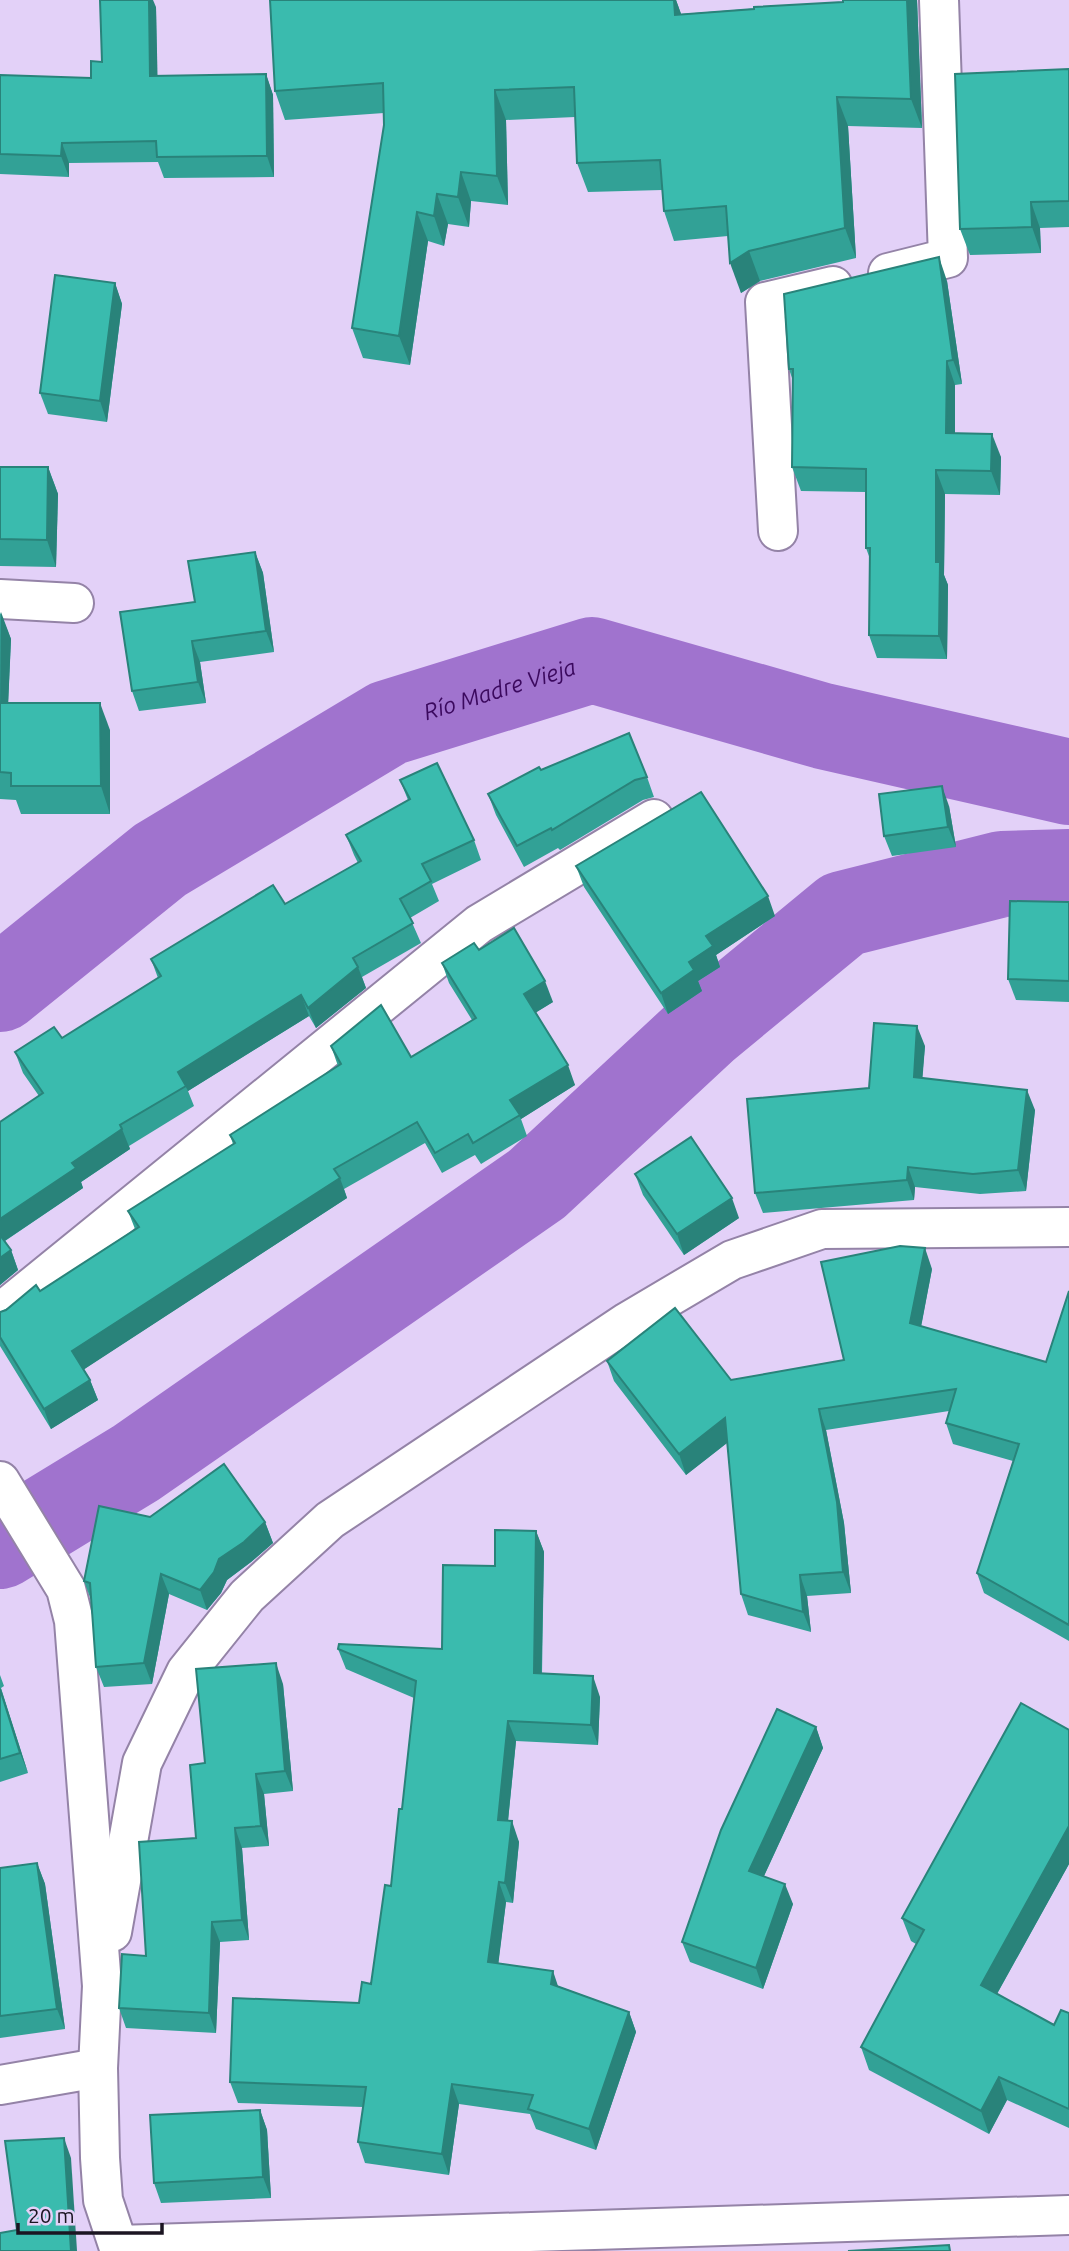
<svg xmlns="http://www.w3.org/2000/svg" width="1069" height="2251" font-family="Ubuntu,sans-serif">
<rect width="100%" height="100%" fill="#e3d1f8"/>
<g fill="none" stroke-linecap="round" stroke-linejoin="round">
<g stroke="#a073ce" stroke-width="86">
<path id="s1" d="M 0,989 L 160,860 L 388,723 L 592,660 L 823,726 L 1069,782"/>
<polyline points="0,1546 136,1463 537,1184 706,1027 843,914 1002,874 1069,872"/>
</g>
<defs>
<g id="minor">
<polyline points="888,273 948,258 939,0"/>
<polyline points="778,531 765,302 833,286"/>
<polyline points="0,599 74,603"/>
<polyline points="0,1313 479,924 654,819"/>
<polyline points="0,1481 66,1589 74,1621 102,1986 98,2068 100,2158 103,2200 118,2245 1069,2215"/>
<polyline points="112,1932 142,1763 186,1672 247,1596 330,1520 627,1322 732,1260 822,1229 1069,1227"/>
<polyline points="0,2085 98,2068"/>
</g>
</defs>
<use href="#minor" stroke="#9483a7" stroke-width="42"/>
<use href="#minor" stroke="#fff" stroke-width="38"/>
</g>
<g fill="#32a196">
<polygon points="270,0 676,0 681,14 843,2 843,0 917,0 922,128 848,126 856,258 760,281 741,293 728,236 674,241 664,211 662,190 588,192 577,163 575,117 506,120 508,205 471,201 469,227 448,224 444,246 428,241 410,365 363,358 352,328 384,125 384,113 285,120 275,91"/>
<polygon points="156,7 157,76 266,74 273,95 274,177 164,178 158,162 69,163 69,177 0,174 0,75 91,78 102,62"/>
<polygon points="1069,69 1069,227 1040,228 1041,253 970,255 960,229"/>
<polygon points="947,281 962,384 955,385 955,433 1001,457 1000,495 945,494 944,575 948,585 947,659 877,658 869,635 870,559 866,548 866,492 801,491 792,467 793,381 789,369"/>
<polygon points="115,283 122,304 107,422 48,414 40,393"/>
<polygon points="0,467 48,467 58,494 56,567 0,566"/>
<polygon points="255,552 263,573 274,652 200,662 206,703 139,711 132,691 195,602"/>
<polygon points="0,612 11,639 8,703 110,730 110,814 21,814 16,800 0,799"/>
<polygon points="541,770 647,777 654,797 643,800 560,850 558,848 524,867 496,815 488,794"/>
<polygon points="400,780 474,840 481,860 432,884 439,901 410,918 421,943 362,977 366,988 316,1028 309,1016 188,1091 194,1106 129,1146 130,1149 81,1182 83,1188 5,1241 11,1250 18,1270 0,1285 0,1122 39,1096 23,1073 15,1052 62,1038 158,978 151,959 285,904 358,863 354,855 346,835 408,800"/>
<polygon points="949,806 956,847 892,856 884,836"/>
<polygon points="576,866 775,916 716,955 720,967 698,981 702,991 668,1014 584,887"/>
<polygon points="1069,902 1069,1002 1016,1000 1008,979"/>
<polygon points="479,950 553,1002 536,1012 575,1085 521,1119 527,1136 481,1164 475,1155 442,1173 425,1143 344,1189 347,1198 84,1369 90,1380 98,1400 51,1429 0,1346 0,1312 40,1291 135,1229 128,1211 233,1144 230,1135 338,1066 331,1046 411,1057 472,1020 449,983 442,963"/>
<polygon points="925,1046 922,1078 1035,1110 1026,1191 980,1194 915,1187 914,1200 763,1213 755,1193 869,1088"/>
<polygon points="635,1174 739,1218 684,1255 643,1195"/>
<polygon points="932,1269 921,1326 1046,1362 1069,1291 1069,1641 984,1593 977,1573 1013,1461 953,1444 946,1423 949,1411 826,1430 844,1523 851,1593 807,1596 811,1632 748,1615 741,1594 727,1443 686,1475 614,1381 607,1361 731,1380 844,1360"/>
<polygon points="150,1517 265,1522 273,1543 251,1562 227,1580 221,1593 207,1610 169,1594 152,1684 104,1687 96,1667 91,1600 84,1581"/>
<polygon points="536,1531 544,1552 542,1674 600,1697 598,1745 516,1741 508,1821 519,1842 513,1903 506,1902 498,1964 629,2012 636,2032 596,2150 536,2129 530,2114 459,2104 449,2175 365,2163 358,2142 363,2107 238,2103 230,2082 359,2003 371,1984 391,1886 402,1809 414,1698 346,1669 338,1649 442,1649 495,1566"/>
<polygon points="0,1675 4,1686 1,1688 28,1773 0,1782"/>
<polygon points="283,1684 293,1791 264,1794 269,1846 242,1848 249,1940 220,1942 216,2033 126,2028 119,2008 146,1956 196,1838 205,1763"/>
<polygon points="816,1727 823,1748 764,1876 793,1904 763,1989 690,1962 682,1942"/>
<polygon points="1069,1730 1069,1864 997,1994 1054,2025 1069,2013 1069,2128 1007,2100 989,2134 869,2070 861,2047 916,1944 911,1941 902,1918"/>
<polygon points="37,1863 45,1884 65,2029 0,2038 0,1868"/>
<polygon points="260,2110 267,2130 271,2198 161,2203 154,2183"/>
</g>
<g fill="#29837a">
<polygon points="149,0 153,0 156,7 158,97 150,76"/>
<polygon points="674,0 676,0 684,22 675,15"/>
<polygon points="907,0 917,0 922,128 911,99"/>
<polygon points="266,74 273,95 274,177 267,156"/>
<polygon points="495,90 506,120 508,205 497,176"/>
<polygon points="837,97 848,126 856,258 845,228"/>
<polygon points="62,143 69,163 69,177 61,156"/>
<polygon points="461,172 471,201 469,227 458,197"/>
<polygon points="437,194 448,224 444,246 434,216"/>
<polygon points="1031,202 1040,228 1041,253 1032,227"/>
<polygon points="417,212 428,241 410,365 399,336"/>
<polygon points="749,251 760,281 741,293 730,263"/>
<polygon points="939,257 947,281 962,384 953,360"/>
<polygon points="115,283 122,304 107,422 100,401"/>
<polygon points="947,361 955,385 955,457 946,433"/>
<polygon points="992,434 1001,457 1000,495 991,471"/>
<polygon points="48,467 58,494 56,567 47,540"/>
<polygon points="936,470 945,494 944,575 948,585 947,659 939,636 936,562"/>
<polygon points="255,552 263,573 274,652 266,631"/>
<polygon points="1,612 11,639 7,730 0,710"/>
<polygon points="192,641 200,662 206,703 198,682"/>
<polygon points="100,703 110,730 110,814 101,786"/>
<polygon points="942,786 949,806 956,847 948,827"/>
<polygon points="768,896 775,916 716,955 720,967 698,981 702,991 668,1014 661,993 706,936"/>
<polygon points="358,967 366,988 316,1028 308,1008"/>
<polygon points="545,981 553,1002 532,1015 524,994"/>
<polygon points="301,995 309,1016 188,1091 178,1072"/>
<polygon points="917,1026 925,1046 921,1097 914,1077"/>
<polygon points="568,1065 575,1085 521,1119 510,1100"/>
<polygon points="1027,1090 1035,1110 1026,1191 1018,1170"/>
<polygon points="122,1129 130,1149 81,1182 83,1188 0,1244 0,1219 72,1163"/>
<polygon points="908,1167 915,1187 914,1200 907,1180"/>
<polygon points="340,1178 347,1198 80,1372 72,1351"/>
<polygon points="732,1198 739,1218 684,1255 677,1234"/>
<polygon points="925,1248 932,1269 918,1343 910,1323"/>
<polygon points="11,1250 18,1270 0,1285 0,1258"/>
<polygon points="90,1380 98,1400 51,1429 44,1409"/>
<polygon points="819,1409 826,1430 844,1523 851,1593 843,1572"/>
<polygon points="725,1418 732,1439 686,1475 679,1454"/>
<polygon points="265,1522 273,1543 251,1562 227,1580 221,1593 207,1610 200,1590 219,1559"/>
<polygon points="536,1531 544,1552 541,1694 534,1673"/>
<polygon points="161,1574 169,1594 152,1684 144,1663"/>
<polygon points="800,1575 807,1596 811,1632 803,1612"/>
<polygon points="276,1663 283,1684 293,1791 285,1771"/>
<polygon points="593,1676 600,1697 598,1745 591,1725"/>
<polygon points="0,1686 28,1773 20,1753"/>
<polygon points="508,1721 516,1741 506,1840 498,1820"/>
<polygon points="816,1727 823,1748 757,1891 749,1871"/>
<polygon points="256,1774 264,1794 269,1846 261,1826"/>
<polygon points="512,1821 519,1842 513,1903 505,1883"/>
<polygon points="1069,1826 1069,1864 989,2008 981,1985"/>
<polygon points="235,1828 242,1848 249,1940 242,1920"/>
<polygon points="37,1863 45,1884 65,2029 57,2009"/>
<polygon points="499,1882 506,1902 496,1983 488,1962"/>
<polygon points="785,1884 793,1904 763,1989 756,1968"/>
<polygon points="212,1922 220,1942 216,2033 209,2013"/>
<polygon points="553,1971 560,1992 551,1984"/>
<polygon points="629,2012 636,2032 596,2150 589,2129"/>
<polygon points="999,2077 1007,2100 989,2134 981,2111"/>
<polygon points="452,2084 459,2104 449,2175 442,2154"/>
<polygon points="260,2110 267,2130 271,2198 263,2177"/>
<polygon points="64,2138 71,2158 77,2251 71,2251"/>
</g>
<g fill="#3abbae" stroke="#29837a" stroke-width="2">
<polygon points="100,0 149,0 150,76 266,74 267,156 157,157 156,141 62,143 61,156 0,154 0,75 91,78 91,61 102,62"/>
<polygon points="270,0 674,0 675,15 754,9 754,7 843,2 843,0 907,0 911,99 837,97 845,228 749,251 730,263 726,206 664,211 660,160 577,163 574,87 495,90 497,176 461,172 458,197 437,194 434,216 417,212 399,336 352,328 384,125 383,83 275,91"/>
<polygon points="1069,69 1069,201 1031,202 1032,227 960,229 955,74"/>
<polygon points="939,257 953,360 947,361 946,433 992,434 991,471 936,470 936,562 940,562 939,636 869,635 870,548 866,548 866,469 792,467 793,369 789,369 784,294"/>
<polygon points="55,275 115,283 100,401 40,393"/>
<polygon points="0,467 48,467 47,540 0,539"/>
<polygon points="255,552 266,631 192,641 198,682 132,691 120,612 195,602 188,561"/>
<polygon points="0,703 100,703 101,786 11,786 11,773 0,772"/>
<polygon points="629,733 647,777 635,780 552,830 551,828 517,846 488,794 539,767 541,770"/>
<polygon points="437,763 474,840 422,864 431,881 400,899 413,923 353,958 358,967 308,1008 301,995 178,1072 186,1086 120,1125 122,1129 72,1163 76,1168 0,1219 0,1122 43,1093 15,1052 54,1027 62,1038 161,976 151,959 273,885 285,904 361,861 346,835 410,799 400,780"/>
<polygon points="942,786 948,827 884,836 879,794"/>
<polygon points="701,792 768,896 706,936 713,946 689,962 694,970 661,993 576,866"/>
<polygon points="1010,901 1069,902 1069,981 1008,979"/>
<polygon points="514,928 545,981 524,994 568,1065 510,1100 520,1115 473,1143 468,1134 435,1153 417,1122 334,1169 340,1178 72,1351 90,1380 44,1409 0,1337 0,1312 6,1310 36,1285 40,1291 139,1227 128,1211 235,1143 230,1135 341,1064 331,1046 381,1005 411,1057 476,1018 442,963 474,943 479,950"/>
<polygon points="874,1023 917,1026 914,1077 1027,1090 1018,1170 973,1174 908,1167 907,1180 755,1193 747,1099 869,1088"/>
<polygon points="691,1137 732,1198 677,1234 635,1174"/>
<polygon points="0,1235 11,1250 0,1258"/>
<polygon points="900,1246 925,1248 910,1323 1046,1362 1069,1291 1069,1625 977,1573 1019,1444 946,1423 956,1389 819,1409 837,1502 843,1572 800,1575 803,1612 741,1594 725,1418 679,1454 607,1361 675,1308 731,1380 844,1360 821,1262"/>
<polygon points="224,1464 265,1522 244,1542 219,1559 214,1572 200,1590 161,1574 144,1663 96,1667 90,1583 84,1581 99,1506 150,1517"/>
<polygon points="495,1530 536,1531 534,1673 593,1676 591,1725 508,1721 498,1820 512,1821 505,1883 499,1882 488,1962 553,1971 551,1984 629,2012 589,2129 528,2109 533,2095 452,2084 442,2154 358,2142 366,2087 230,2082 233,1998 359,2003 362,1982 371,1984 385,1885 391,1886 399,1809 402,1809 416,1681 338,1649 339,1644 442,1649 443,1565 495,1566"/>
<polygon points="276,1663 285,1771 256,1774 261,1826 235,1828 242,1920 212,1922 209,2013 119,2008 122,1954 146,1956 139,1842 196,1838 190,1765 205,1763 196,1669"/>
<polygon points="0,1689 20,1753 0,1759"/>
<polygon points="1021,1703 1069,1730 1069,1826 981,1985 1054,2025 1061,2010 1069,2013 1069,2109 999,2077 981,2111 861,2047 924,1930 902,1918"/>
<polygon points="777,1709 816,1727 749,1871 785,1884 756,1968 682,1942 721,1830"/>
<polygon points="37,1863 57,2009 0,2016 0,1868"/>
<polygon points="260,2110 263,2177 154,2183 150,2115"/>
<polygon points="64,2138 71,2251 0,2251 0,2233 17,2230 5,2141"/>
<polygon points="949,2245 950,2251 848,2251"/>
</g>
<g text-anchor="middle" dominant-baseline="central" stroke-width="7" stroke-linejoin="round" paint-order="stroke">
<g font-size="23" font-style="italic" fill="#3b095e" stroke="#e3d1f8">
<text stroke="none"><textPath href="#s1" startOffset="588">Río Madre Vieja</textPath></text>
</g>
</g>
<path d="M18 2223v10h144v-10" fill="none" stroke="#1b1522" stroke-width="3.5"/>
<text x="28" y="2223" font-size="21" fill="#1b1522" stroke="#e3d1f8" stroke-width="5" paint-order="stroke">20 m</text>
</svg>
